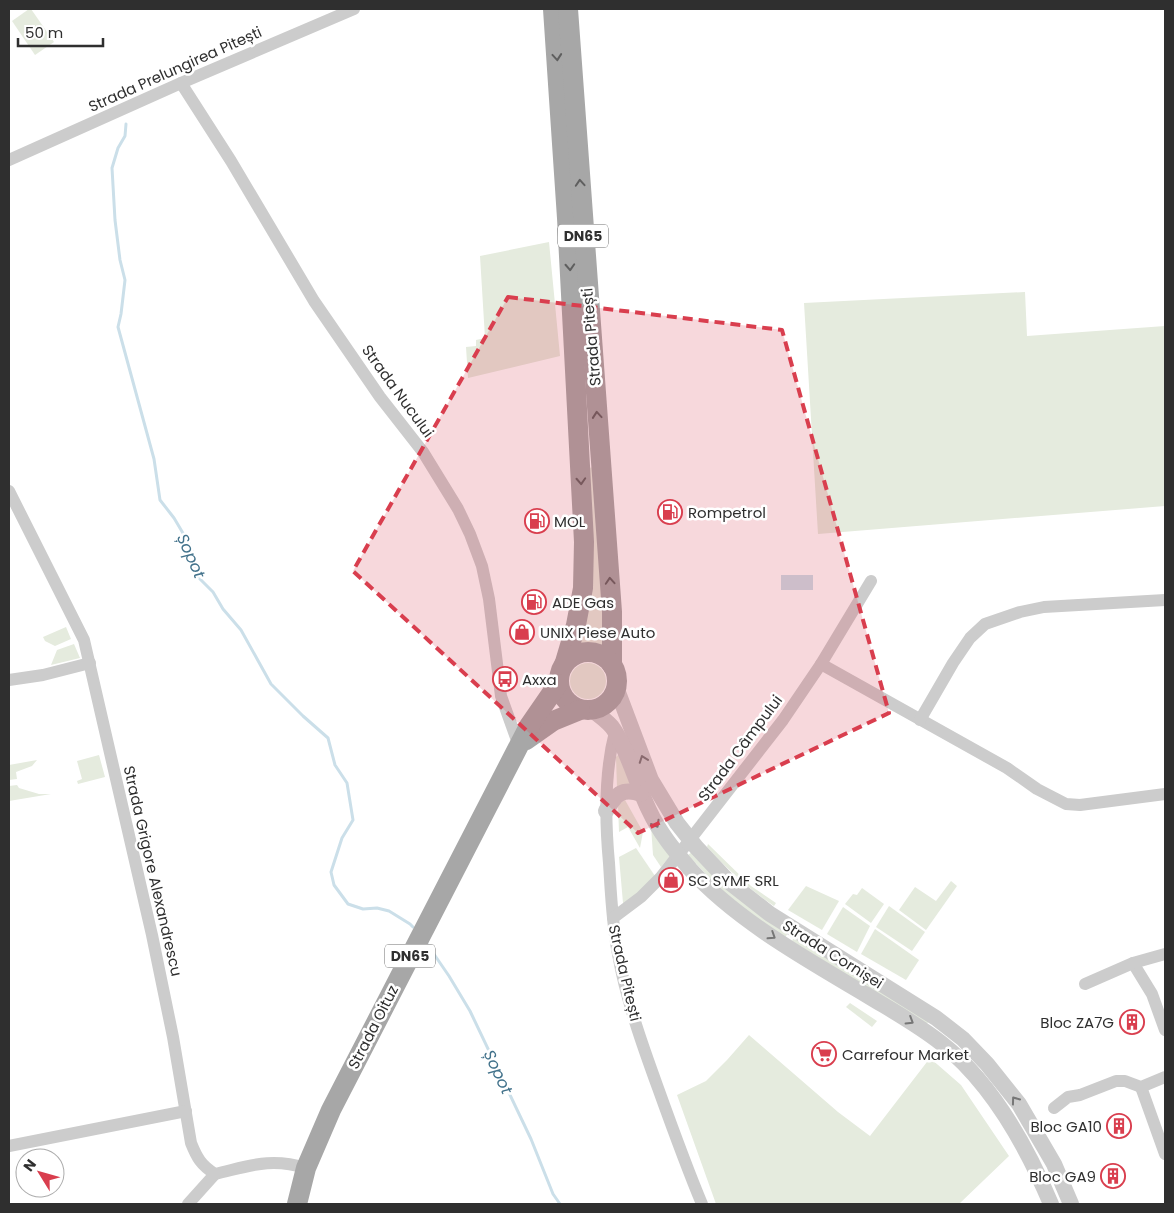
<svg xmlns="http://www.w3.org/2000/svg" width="1174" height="1213" font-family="Poppins,sans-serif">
<rect width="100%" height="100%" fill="#fff"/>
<g fill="#e5ebde">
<polygon points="29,9 31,9 54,42 35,55 12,21"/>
<polygon points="549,242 560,356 468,378 466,347 476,346 476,340 485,338 480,256"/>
<polygon points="1025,292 1027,336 1165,326 1165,506 818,534 804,303"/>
<polygon points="598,466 603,648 599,646 577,646 589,468"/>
<polygon points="66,627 71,639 55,646 45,641 43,637"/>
<polygon points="74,644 80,658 51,665 57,650"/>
<circle cx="588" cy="681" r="18"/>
<polygon points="99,755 105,777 78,784 77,781 82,779 77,761"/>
<polygon points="618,755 620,756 631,787 617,787 616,757"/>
<polygon points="37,760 32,766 16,772 17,779 9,780 9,765"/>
<polygon points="17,785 19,788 39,794 51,794 9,801 9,786"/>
<polygon points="625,800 643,832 640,848 628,827 619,832 618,805"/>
<polygon points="651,826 671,855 661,867 653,855"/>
<path d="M 708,844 L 751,886 L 776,903 L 774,906 C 749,889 727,869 707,847 Z"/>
<polygon points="636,848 655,876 627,905 623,903 619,857"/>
<polygon points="692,852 789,931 785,938 727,897 688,855"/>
<polygon points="951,881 957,886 926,930 899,910 915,887 936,901"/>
<polygon points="806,886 839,901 822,930 788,910"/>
<polygon points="862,888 884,904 871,923 845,904 853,894 857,895"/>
<polygon points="889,906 925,932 912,951 876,927"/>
<polygon points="843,907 870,926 857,952 827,934"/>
<polygon points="875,929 919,960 906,980 861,954"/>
<polygon points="795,935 929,1021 926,1025 792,941"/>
<polygon points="850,1003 877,1021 872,1027 846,1007"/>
<polygon points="749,1035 838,1112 870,1136 930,1058 961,1085 1009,1156 959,1204 716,1204 677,1095 706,1081 727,1060"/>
</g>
<rect fill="#cbdfe9" x="781" y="575" width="32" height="15"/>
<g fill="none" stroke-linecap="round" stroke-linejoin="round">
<g stroke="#cbdfe9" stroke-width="3">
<polyline points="126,124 125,136 118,148 112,168 115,220 120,260 125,280 121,314 118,327 154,459 160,500 174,518 190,545 196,562 195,568 198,577 213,592 223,609 241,630 271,684 303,716 328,738 335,765 347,783 353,820 342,838 331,872 334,885 348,904 363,909 377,908 389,911 410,924 413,927"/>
<polyline points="427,944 449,976 470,1011 531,1139 553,1194 560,1204"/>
</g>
<g stroke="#ccc" stroke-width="12">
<polyline points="181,83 231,161 314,301 380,397 423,452 458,509 470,534 482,566 489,599 501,696 519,746"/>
<polyline points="9,160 181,83 354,9"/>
<path d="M 9,491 L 84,640 L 152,935 L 173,1037 L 191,1143 C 197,1158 201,1165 215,1174 C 250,1166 270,1157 306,1168"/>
<polyline points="821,664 1007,768 1037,789 1066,804 1080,805 1165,794"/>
<polyline points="9,680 43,675 90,663"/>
<polyline points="920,720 953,663 970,638 985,624 1020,612 1044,607 1165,600"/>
<path d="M 615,732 C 604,774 605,820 609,863 C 611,894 612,924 618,954 C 626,999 642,1044 658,1088 C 672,1127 686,1166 702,1204"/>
<polyline points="613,918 641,897 661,877 783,720 821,664 871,581"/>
<polyline points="1133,963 1152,994 1165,1030"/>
<polyline points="1085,984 1133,963 1165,954"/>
<polyline points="1141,1087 1165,1154"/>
<polyline points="1054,1108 1068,1097 1080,1095 1116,1081 1125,1081 1141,1087 1165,1077"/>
<polyline points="9,1146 186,1111"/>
<polyline points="188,1204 215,1174"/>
</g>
<g stroke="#ccc" stroke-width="16">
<polyline points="616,687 651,780 677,823 696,847 729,882 770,914 936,1018 963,1039 987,1064 1019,1104 1054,1164 1071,1204"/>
<path d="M 592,710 C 599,715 606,720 612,727 C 627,747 637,786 649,810 C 659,832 674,850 690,869 C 736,920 806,959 865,994 C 891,1010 917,1024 941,1043 C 991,1082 1027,1147 1051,1204"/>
<path d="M 606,811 C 615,795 622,787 641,794"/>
</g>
<g stroke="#a7a7a7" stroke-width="20">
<polyline points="553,9 567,218 584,542 583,588 576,625 565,662"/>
<polyline points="568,9 612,612 612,665"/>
<circle cx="588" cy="681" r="29"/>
<polyline points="526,740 553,721 580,710"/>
<polyline points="297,1204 306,1168 331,1110 529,726 558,684"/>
</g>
</g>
<defs><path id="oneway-chevron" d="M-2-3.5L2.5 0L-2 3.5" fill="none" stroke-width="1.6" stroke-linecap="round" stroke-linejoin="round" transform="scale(1.25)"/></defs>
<g stroke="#5f5f5f">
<use href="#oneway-chevron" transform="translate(557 57) rotate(85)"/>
<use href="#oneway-chevron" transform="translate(580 183) rotate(-94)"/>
<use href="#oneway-chevron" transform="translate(570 267) rotate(87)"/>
<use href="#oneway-chevron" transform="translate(597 415) rotate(-95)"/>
<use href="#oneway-chevron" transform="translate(581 481) rotate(87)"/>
<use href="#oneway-chevron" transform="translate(610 581) rotate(-94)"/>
</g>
<g stroke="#767676">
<use href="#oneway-chevron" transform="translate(643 759) rotate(-110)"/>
<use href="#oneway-chevron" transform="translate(656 824) rotate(60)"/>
<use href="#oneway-chevron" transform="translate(772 936) rotate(33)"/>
<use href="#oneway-chevron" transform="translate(910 1021) rotate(32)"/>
<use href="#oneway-chevron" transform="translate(1015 1100) rotate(-126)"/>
</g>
<path fill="#d93e4e" fill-opacity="0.2" stroke="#d93e4e" stroke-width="4" stroke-dasharray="10 6" stroke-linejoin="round" d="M 508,297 L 782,330 L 889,713 L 638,833 L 353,571 Z"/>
<defs>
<symbol id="fuel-ring" viewBox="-11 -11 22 22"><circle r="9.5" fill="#fff" stroke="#d93e4e" stroke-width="1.5"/><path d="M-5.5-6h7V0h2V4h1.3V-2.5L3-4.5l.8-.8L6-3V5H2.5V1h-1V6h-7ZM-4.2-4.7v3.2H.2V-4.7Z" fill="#d93e4e"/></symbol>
<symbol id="shop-ring" viewBox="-11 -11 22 22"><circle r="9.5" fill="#fff" stroke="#d93e4e" stroke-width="1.5"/><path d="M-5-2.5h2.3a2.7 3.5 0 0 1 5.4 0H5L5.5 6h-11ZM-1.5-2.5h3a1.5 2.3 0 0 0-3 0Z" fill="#d93e4e"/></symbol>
<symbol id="bus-ring" viewBox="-11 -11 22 22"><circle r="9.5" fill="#fff" stroke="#d93e4e" stroke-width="1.5"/><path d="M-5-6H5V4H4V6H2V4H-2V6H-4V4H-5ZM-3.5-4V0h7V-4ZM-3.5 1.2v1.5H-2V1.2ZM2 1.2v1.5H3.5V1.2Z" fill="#d93e4e"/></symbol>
<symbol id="building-ring" viewBox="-11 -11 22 22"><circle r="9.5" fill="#fff" stroke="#d93e4e" stroke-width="1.5"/><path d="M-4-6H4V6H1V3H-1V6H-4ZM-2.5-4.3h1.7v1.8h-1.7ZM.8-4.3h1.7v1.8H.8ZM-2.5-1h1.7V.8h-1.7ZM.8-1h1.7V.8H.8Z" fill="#d93e4e"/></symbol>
<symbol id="supermarket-ring" viewBox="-11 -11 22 22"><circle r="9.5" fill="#fff" stroke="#d93e4e" stroke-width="1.5"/><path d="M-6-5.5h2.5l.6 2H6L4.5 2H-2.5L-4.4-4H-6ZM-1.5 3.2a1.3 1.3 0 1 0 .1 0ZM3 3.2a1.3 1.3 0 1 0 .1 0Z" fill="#d93e4e"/></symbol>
</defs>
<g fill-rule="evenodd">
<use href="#fuel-ring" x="656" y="498" width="28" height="28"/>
<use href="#fuel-ring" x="523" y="507" width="28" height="28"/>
<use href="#fuel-ring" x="520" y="588" width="28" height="28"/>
<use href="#shop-ring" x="508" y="618" width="28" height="28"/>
<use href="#bus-ring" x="491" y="665" width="28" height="28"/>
<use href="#shop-ring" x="657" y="866" width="28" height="28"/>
<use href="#building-ring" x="1118" y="1008" width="28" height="28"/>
<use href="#supermarket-ring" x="810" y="1040" width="28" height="28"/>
<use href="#building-ring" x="1105" y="1112" width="28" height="28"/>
<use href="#building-ring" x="1099" y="1162" width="28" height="28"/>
</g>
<g text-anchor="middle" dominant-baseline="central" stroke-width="5" stroke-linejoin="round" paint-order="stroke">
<g fill="#fff" stroke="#6d6d6d" stroke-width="1">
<rect x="558" y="224.5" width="50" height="23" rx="4"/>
<rect x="385" y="944.5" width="50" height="23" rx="4"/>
</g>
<g font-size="14" font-weight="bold" fill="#2f2f2f">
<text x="583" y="236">DN65</text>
<text x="410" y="956">DN65</text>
</g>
<g font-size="15" fill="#2f2f2f" stroke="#fff">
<text transform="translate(175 69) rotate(-24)">Strada Prelungirea Pitești</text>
<text transform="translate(591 337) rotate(-95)">Strada Pitești</text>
<text transform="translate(398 391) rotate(54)">Strada Nucului</text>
<text transform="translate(740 748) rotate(-53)">Strada Câmpului</text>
<text transform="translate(153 871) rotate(77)">Strada Grigore Alexandrescu</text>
<text transform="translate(833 954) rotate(32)">Strada Cornișei</text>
<text transform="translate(625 973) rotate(77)">Strada Pitești</text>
<text transform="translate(373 1027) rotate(-63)">Strada Oituz</text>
</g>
<g font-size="15" fill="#2f2f2f" stroke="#fff" text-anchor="start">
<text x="688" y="512">Rompetrol</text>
<text x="554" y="521">MOL</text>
<text x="552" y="602">ADE Gas</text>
<text x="540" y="632">UNIX Piese Auto</text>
<text x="522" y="679">Axxa</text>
<text x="688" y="880">SC SYMF SRL</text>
<text x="1114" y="1022" text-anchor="end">Bloc ZA7G</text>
<text x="842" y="1054">Carrefour Market</text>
<text x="1102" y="1126" text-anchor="end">Bloc GA10</text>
<text x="1096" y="1176" text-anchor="end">Bloc GA9</text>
</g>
<g font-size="16" font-style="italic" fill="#42728b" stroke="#fff">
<text transform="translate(191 556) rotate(66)">Șopot</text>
<text transform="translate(498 1072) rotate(65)">Șopot</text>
</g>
</g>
<rect width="1174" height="1213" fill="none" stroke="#2f2f2f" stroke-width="20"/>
<g transform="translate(40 1173) rotate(307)"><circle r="24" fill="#ffffff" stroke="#acacac"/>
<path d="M0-4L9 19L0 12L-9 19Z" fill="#d93e4e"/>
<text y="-8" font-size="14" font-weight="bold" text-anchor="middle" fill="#2f2f2f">N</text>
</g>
<path d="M18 38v8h85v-8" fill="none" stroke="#2f2f2f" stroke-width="2.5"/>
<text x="25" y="38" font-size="15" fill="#2f2f2f" stroke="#ffffff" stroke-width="4" paint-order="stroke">50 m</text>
</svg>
